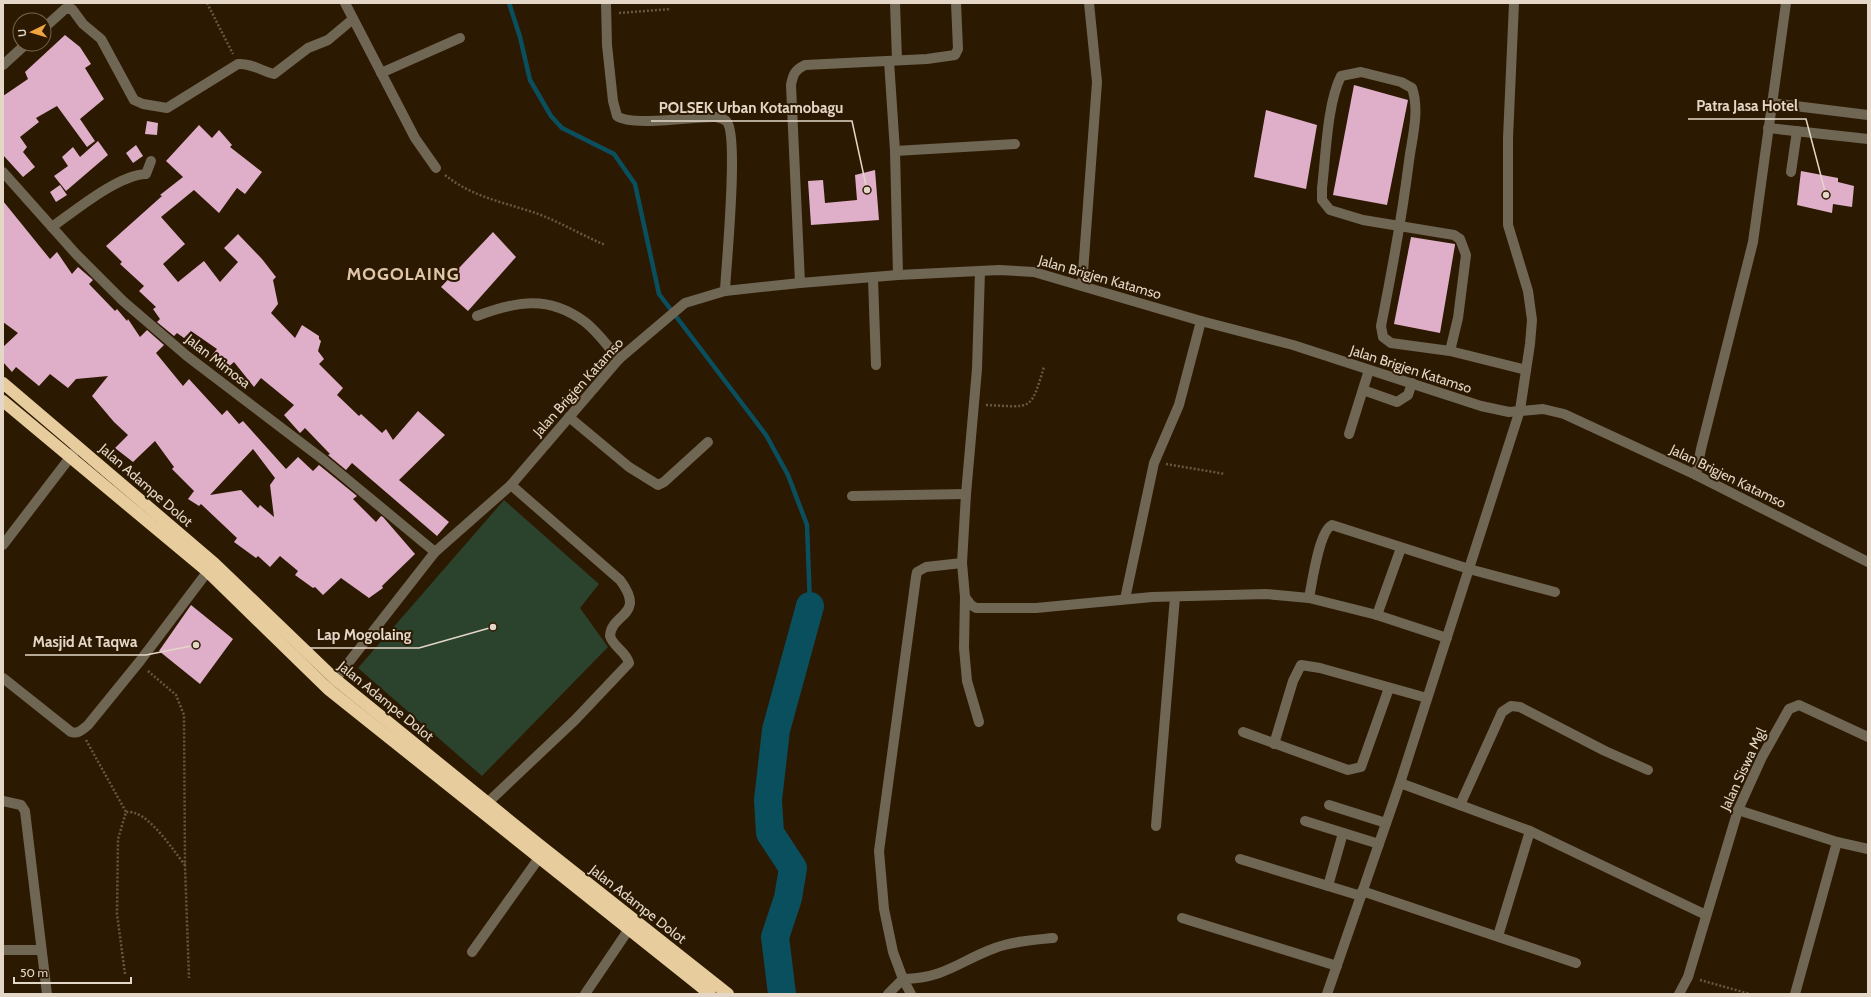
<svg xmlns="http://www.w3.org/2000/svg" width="1871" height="997" font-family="Cabin,sans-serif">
<rect width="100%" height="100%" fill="#2c1901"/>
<polygon fill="#2b432d" points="504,500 599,584 580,608 608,647 482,776 358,668"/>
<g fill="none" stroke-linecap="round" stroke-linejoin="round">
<polyline stroke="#0a4f5e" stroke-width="4.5" points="509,3 520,37 530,80 551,116 562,128 614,154 635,184 659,294 766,435 788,475 807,525 810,606"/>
<polyline stroke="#0a4f5e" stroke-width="28" points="782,994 775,937 788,898 793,868 770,833 768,800 776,730 810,606"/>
</g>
<g fill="#dfaec8" fill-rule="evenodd">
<polygon points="65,35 80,47 91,64 85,68 104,99 80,119 95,141 87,147 57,106 36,118 39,122 20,137 27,147 23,152 35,167 23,177 3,155 3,96 28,79 25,72"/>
<polygon points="1354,85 1408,100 1387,205 1333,195"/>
<polygon points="1266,110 1317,125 1306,189 1254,177"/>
<polygon points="147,121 158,123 157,135 145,134"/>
<polygon points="199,125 212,138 219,130 232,145 230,147 262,172 245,194 237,188 219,213 194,190 161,217 185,244 163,264 178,282 204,261 220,282 238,262 224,248 238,234 262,259 276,277 273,280 278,304 271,313 295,338 302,325 319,336 319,339 321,341 318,351 324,359 319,364 343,388 337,395 359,416 361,414 382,433 386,429 393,440 418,411 445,435 399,480 449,522 437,536 352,463 346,470 328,455 330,454 305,428 300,433 284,415 294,405 261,378 254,387 234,362 225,370 209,359 217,349 191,331 184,338 177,333 174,336 157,322 160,319 153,309 156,307 139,291 144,286 120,264 122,262 106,246 162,196 160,195 183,177 166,161"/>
<polygon points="98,141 108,155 66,191 54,176 68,166 62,157 73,147 80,157"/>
<polygon points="136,145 143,156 133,163 126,153"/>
<polygon points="875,170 879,220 811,225 808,181 823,180 825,203 857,200 855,175"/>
<polygon points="1801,171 1838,178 1838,182 1854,186 1852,207 1833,204 1832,213 1797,205"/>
<polygon points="60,185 67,195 56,202 50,192"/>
<path d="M 3,201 L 50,259 L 57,252 L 72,274 L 78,267 L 93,280 L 89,284 L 115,311 L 117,309 L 127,321 L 128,319 L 140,337 L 147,330 L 164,345 L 156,353 L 183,386 L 189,379 L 222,415 L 227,410 L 239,424 L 243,421 L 286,469 L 298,457 L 313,471 L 319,465 L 357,496 L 353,499 L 376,522 L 381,516 L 383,517 L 415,554 L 382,586 L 383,588 L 369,598 L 341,578 L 323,595 L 315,587 L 313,588 L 295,575 L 298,571 L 280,556 L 270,567 L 258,556 L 256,558 L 234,542 L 237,538 L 201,504 L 199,506 L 188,499 L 194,491 L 172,469 L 174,467 L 155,441 L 133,462 L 115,448 L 128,435 L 114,422 L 92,396 L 108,376 L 76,379 L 68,388 L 50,374 L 39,386 L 16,367 L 12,372 L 3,362 L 3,347 L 18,333 L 3,322 ZM 253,449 L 275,478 L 270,485 L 274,517 L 260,505 L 258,508 L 241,490 L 210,495 Z"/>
<polygon points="493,232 516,257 468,311 441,287"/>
<polygon points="1411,237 1455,244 1455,245 1440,333 1394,324"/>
<polygon points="191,605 233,639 200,684 159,651"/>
</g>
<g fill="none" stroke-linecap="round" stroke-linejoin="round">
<g stroke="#685742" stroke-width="2.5" stroke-dasharray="2 2" stroke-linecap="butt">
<polyline points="207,3 233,54"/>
<polyline points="619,13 671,9"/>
<path d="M 445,175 C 473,198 508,203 541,215 C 563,224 584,236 605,245"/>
<path d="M 986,405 C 1033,407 1030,412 1044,367"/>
<polyline points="1166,464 1225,474"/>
<polyline points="148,671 176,695 184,715 185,866 189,978"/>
<polyline points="86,740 126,812"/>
<path d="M 125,974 L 117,914 L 118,839 L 126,812 C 129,812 133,812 135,813 C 153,819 173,850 185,865"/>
<polyline points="1700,980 1750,994"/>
</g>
<g stroke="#706654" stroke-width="10">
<polyline points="345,3 415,138 436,168"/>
<path d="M 606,3 L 607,45 L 613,101 L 617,116 C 632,127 694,116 716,117 C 721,118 725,119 727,122 C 739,137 726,266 725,291"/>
<polyline points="895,3 897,60"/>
<path d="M 44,28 L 65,9 L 72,9 L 83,24 L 101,39 L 134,100 L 143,104 L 167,108 L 238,64 C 252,63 261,71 274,74 L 308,48 L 328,40 L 353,19"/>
<polyline points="889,61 895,151 898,275"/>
<polyline points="3,65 26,44"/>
<polyline points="381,73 460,38"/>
<polyline points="1771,103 1868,115"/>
<polyline points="1768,128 1868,139"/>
<polyline points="895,151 1015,144"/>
<polyline points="3,172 76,254 123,301 187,356 325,461 435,552"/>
<polyline points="1791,172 1797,131"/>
<path d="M 52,227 C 76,210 118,175 146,174 L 151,161"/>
<polyline points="980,271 977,369 966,494 962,563 965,597 971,605 976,608 1036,608 1152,597 1266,594 1309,598 1377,615 1447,638"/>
<polyline points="873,278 876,365"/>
<path d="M 800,283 L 791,85 C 793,74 795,70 805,65 L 927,59 L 955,55 L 958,49 L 956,3"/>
<polyline points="1082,286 1097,82 1089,3"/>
<path d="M 477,316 C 517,301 549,295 585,322 C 598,332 608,347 619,359"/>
<path d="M 1450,351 L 1391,343 L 1383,337 L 1381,326 C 1392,271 1402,217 1409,161 C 1412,138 1420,111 1412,88 L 1401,82 L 1361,72 L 1341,76 C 1327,104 1326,155 1322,188 L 1322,200 L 1330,210 L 1363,220 L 1454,235 L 1460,239 L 1466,255 L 1458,318 L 1450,351 L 1526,370"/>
<polyline points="1363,390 1397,402 1408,395 1412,383"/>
<polyline points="569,417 629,467 658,485 664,482 708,442"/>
<polyline points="1349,434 1369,370"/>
<polyline points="1696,475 1701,449 1753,242 1786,3"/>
<polyline points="852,496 966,494"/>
<polyline points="3,545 75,451"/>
<polyline points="965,597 964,648 967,681 979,722"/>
<path d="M 1309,598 C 1312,583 1319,531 1332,525 L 1469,569 L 1555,592"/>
<polyline points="1125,599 1154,463 1179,405 1201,321"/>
<polyline points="1377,615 1401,548"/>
<path d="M 3,678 L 71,732 C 78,734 82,730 88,725 L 140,661 L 211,567"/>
<polyline points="331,685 435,552 511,485 619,359 685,303 725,291 800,283 898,275 999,270 1034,272 1201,321 1293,345 1481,406 1509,412 1543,409 1564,414 1696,475 1868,562"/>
<polyline points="1243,732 1348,770 1361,767 1389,688"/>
<polyline points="1274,744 1293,681 1301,665 1320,668 1427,698"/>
<polyline points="1400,783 1460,805 1502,712 1511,706 1520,707 1605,751 1648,770"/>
<polyline points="3,801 21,805 25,811 47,994"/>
<polyline points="1329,805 1386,823"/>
<polyline points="1460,805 1530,831 1706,915"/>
<path d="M 482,808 L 575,720 L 629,663 C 626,651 613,647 610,636 C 611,613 647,616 620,580 L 511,485"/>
<polyline points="1738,810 1837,842 1795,994"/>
<polyline points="1305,821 1379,844"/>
<polyline points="1156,826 1175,597"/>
<polyline points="1837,842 1868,849"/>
<polyline points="1240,859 1361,896"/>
<polyline points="1328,886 1343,833"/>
<polyline points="1362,891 1576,963"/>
<polyline points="1182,918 1337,966"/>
<polyline points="1498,936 1530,831"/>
<polyline points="3,950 40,950"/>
<polyline points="472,952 539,858"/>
<polyline points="585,994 629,929"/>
<polyline points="888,994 903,979 893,952 884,909 879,851 916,577 917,572 926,567 962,563"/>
<path d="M 911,994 L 903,979 C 946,978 959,961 995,948 C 1014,941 1034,940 1053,938"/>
<polyline points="1327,994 1400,783 1520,410 1530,344 1532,320 1528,291 1508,225 1508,138 1514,3"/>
<polyline points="1679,994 1688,977 1738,810 1762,757 1789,709 1799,705 1868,737"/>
</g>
<g stroke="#e7cc9e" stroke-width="12">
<polyline points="3,383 214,563 335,679 537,843 728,994"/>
<polyline points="3,401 208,572 328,689 710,994"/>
</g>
</g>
<g text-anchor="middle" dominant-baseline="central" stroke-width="4" stroke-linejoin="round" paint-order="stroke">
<g font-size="14" fill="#e4d7c8" stroke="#2c1901">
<text transform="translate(1100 277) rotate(16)">Jalan Brigjen Katamso</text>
<text transform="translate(218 361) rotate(38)">Jalan Mimosa</text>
<text transform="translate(1411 369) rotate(18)">Jalan Brigjen Katamso</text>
<text transform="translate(578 387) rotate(-48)">Jalan Brigjen Katamso</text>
<text transform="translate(1728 476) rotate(26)">Jalan Brigjen Katamso</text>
<text transform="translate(146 485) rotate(41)">Jalan Adampe Dolot</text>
<text transform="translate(386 701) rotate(39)">Jalan Adampe Dolot</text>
<text transform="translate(1743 769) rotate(-65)">Jalan Siswa Mgl</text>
<text transform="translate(638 904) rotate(38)">Jalan Adampe Dolot</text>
</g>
<g font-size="18" font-weight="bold" letter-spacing="1" fill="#e0c5a8" stroke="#2c1901">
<text x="403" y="274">MOGOLAING</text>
</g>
</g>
<path fill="none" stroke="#e4d7c8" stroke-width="1.5" d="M1826 195L1806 119H1688M867 190L852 121H651M493 627L419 648H309M196 645L146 655H25"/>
<g fill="#e4d7c8" stroke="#2c1901" stroke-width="1.5">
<circle cx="1826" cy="195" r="4"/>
<circle cx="867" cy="190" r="4"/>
<circle cx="493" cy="627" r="4"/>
<circle cx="196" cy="645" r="4"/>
</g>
<g font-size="15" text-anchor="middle" font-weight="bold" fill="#e4d7c8" stroke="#2c1901" stroke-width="4" stroke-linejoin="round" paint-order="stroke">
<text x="1747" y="111">Patra Jasa Hotel</text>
<text x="751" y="113">POLSEK Urban Kotamobagu</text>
<text x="364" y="640">Lap Mogolaing</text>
<text x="85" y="647">Masjid At Taqwa</text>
</g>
<rect width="1871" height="997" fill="none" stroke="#e4d7c8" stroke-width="8"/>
<g transform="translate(32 32) rotate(265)"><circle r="19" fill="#2c1901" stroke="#766551"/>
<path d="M0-3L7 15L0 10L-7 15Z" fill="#f1a540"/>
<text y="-6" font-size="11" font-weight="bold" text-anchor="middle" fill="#e4d7c8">U</text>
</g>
<path d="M14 977v6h117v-6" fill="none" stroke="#e4d7c8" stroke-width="2"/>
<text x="20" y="977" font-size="12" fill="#e4d7c8" stroke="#2c1901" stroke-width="3" paint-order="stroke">50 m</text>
</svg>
